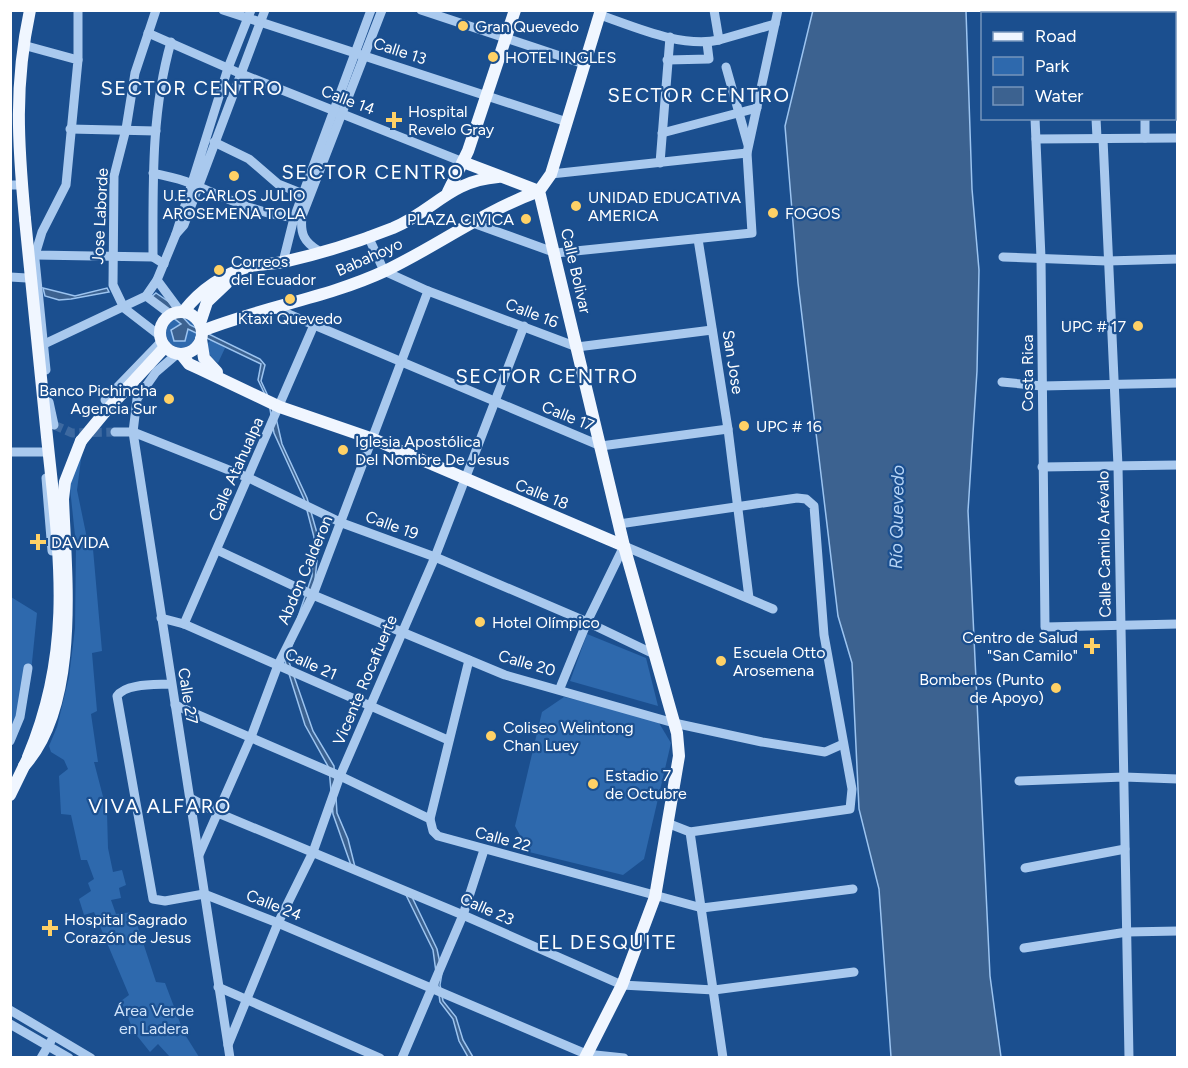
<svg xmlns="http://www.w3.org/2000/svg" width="1188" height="1068" font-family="Figtree,sans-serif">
<rect width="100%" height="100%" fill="#1b4f8f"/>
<g fill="#2e69ad">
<circle cx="181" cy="333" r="15"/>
<path d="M 212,339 L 225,348 L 218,363 C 210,357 207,353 208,343 Z"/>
<polygon points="82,452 77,490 89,548 93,549 102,651 92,653 97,711 91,714 98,762 94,762 107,812 108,848 113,872 122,870 126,885 119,888 121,898 111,900 116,914 133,912 156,982 165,983 184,1033 199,1057 170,1057 158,1044 150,1052 134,1032 121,1001 129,995 94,912 84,915 79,899 91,891 88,883 94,879 87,860 81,860 71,815 61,814 59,776 68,769 64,760 51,752 49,746 57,727 69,677 75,628 76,545 70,488 71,477"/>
<polygon points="11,597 37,613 30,682 11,749"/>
<polygon points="587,634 646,658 658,706 570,681"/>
<polygon points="564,697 656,718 671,743 644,859 623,875 529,852 515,826 542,712"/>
</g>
<g fill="#3c6290" stroke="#9cc4f0" stroke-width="1.5">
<polygon points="813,10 966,11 972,189 979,270 977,371 968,511 990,976 1001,1057 891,1057 879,889 859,809 852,663 838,616 798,283 785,126"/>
<polygon points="43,288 75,296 107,288 109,292 71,299 59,300 45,296"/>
<polygon points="156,293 169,302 190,325 260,359 265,365 261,381 274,409 282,444 307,498 319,540 314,590 291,648 289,662 313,731 334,766 337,813 348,839 355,867 411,895 437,949 442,973 440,985 443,1001 456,1017 463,1040 473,1057 468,1057 459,1041 453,1019 440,1002 433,950 405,893 353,871 333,814 329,768 305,725 284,658 312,576 314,537 304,499 274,433 269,403 258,380 261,364 188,329 185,341 174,341 171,330 181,324 149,299"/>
</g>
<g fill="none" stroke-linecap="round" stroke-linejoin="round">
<polyline stroke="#3d69a0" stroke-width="9" stroke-dasharray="9 4.5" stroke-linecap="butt" points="54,425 72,433 115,432"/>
<g stroke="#a9c9ee" stroke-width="9">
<polyline points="156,10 135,73 126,129 114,176 113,285 124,308 159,335"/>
<polyline points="223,10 567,122"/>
<polyline points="251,10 228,68 176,234 184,225 265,10"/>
<polyline points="421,10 584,64"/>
<polyline points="714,10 719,40 775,24"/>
<polyline points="999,10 999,14"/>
<polyline points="1095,10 1095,14"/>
<polyline points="1143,10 1143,14"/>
<polyline points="1053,14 1054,10"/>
<path d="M 600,15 C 635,27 681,48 719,40"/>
<polyline points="1174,25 1178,25"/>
<polyline points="148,33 239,73 463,162"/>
<polyline points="23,45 78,60 66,185 42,232 35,255 153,257 164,264"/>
<polyline points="78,60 78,10"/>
<polyline points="667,60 709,59 707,43"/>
<polyline points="726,67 748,145"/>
<polyline points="1035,118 1041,258 1045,627 1178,624"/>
<polyline points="1096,118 1097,138"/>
<polyline points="1145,118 1145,138"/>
<polyline points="70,129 156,131"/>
<polyline points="662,133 757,108"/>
<polyline points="1036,139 1178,138"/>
<polyline points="1103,139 1118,466 1129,1058"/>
<polyline points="214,142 249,159 278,184 303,194"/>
<polyline points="660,163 670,37"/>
<path d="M 153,173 C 165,176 178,178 190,183 C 216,194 269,219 297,217"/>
<polyline points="551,174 747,153"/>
<polyline points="10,185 22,185"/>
<polyline points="473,223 556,253 752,233 747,153 778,10"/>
<polyline points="368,236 384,271 428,291 577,347 712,330"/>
<polyline points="698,239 728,429 749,598"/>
<polyline points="34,250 46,370"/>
<path d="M 319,251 C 304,242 300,234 302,216 L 382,10"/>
<path d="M 153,257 C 153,184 151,112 171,42"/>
<polyline points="1003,257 1107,261 1178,259"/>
<polyline points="283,262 294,218 371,10"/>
<polyline points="10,277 27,278"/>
<polyline points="157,280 180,311"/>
<polyline points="146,296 170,314"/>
<polyline points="274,308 601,446 728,429"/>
<polyline points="40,346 146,296 157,280 176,234"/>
<polyline points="177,354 156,372 137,399 133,432 230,1058"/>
<polyline points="1002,382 1042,386 1178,383"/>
<polyline points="105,400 161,342"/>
<polyline points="49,402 54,425"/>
<polyline points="115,432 133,432 249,478 342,523 435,557 587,622 656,655"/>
<polyline points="10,452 43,452"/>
<polyline points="1042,467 1178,465"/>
<polyline points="46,478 52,551"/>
<polyline points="619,524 797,498 806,499 814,506 824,635 852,789 850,809 690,832 667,823"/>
<polyline points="217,550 313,595 505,675 674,723 762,742 825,752 843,744"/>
<polyline points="161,618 184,624 448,740"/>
<polyline points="184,624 314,325"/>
<path d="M 171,684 C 156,685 126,683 117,696 L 153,899 L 165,901 L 204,894 L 278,923 L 586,1054 L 624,1058"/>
<polyline points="560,688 587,622 624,546 773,609"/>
<polyline points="175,705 340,776 430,819 433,831 438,836 702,908 853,889"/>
<polyline points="10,741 20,717 28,668"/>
<polyline points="1019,781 1124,777 1178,779"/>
<polyline points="190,798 218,813 463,915 622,985 714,990 854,972"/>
<polyline points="430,819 469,660"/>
<polyline points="690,832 723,1058"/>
<polyline points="199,855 251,737 278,665 313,595 428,291"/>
<polyline points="1025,868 1125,849"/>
<polyline points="1024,948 1127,932 1178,931"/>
<polyline points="218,987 380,1058"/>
<polyline points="10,1010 91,1058"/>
<polyline points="10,1024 69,1058"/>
<polyline points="228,1045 278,923 313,852 340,776 435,557 524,326"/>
<polyline points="41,1058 51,1041"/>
<polyline points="402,1058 463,915 484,850"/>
</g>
<g stroke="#f0f6ff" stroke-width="12">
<polyline points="463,162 539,191"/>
<polyline points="448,192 468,151 515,10"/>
<path d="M 25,219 C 18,144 14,85 30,10"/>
<path d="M 184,311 C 200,290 225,273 251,266 C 261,264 273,264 283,262 C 319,254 358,242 393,228 C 435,210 449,181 498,177"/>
<circle cx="181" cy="333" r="21"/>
<polyline points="200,323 207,302 226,284"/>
<path d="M 202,331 C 262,307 327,298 385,271 C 437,246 484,211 539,191"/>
<polyline points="201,339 204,358 217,372"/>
<polyline points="181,354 189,364 200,369 280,407 373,439 624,546"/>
<polyline points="105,412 165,347"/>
<path d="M 24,766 C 80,704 66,577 63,499 L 65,482 L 81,441"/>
<polyline points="10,795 28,758"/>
<polyline points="585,1058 622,985 655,897 679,756 677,733 624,546 539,191 551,174 601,10"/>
</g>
<g stroke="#f0f6ff" stroke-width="12">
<path d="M 25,219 C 32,292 40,364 47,437 C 59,553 75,646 28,757"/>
<polyline points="81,441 105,412"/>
</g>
</g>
<g fill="#ffd166" stroke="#1b4f8f" stroke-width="2">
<circle cx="463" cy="26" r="6"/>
<circle cx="493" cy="57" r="6"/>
<path d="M391 111h6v6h6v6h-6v6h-6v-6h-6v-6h6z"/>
<circle cx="234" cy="176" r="6"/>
<circle cx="576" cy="206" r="6"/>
<circle cx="773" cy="213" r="6"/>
<circle cx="526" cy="219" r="6"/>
<circle cx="219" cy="270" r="6"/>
<circle cx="290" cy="299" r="6"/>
<circle cx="1138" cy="326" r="6"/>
<circle cx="169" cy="399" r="6"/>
<circle cx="744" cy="426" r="6"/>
<circle cx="343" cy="450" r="6"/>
<path d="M35 533h6v6h6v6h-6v6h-6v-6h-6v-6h6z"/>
<circle cx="480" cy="622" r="6"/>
<path d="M1089 637h6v6h6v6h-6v6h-6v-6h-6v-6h6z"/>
<circle cx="721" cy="661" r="6"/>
<circle cx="1056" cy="688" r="6"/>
<circle cx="491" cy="736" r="6"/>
<circle cx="593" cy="784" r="6"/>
<path d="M47 919h6v6h6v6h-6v6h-6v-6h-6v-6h6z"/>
</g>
<g text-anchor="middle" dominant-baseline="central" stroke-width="4.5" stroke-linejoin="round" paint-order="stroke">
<g font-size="16" fill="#fff" stroke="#1b4f8f" text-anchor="start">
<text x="475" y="26">Gran Quevedo</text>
<text x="505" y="57">HOTEL INGLES</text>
<text x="408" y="111">Hospital<tspan x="408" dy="18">Revelo Gray</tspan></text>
<text x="234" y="195" text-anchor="middle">U.E. CARLOS JULIO<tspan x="234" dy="18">AROSEMENA TOLA</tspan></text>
<text x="588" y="197">UNIDAD EDUCATIVA<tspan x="588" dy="18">AMERICA</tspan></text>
<text x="785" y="213">FOGOS</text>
<text x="514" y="219" text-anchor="end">PLAZA CIVICA</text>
<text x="231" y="261">Correos<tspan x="231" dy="18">del Ecuador</tspan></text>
<text x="290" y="318" text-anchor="middle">Ktaxi Quevedo</text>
<text x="1126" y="326" text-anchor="end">UPC # 17</text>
<text x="157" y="390" text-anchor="end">Banco Pichincha<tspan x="157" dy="18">Agencia Sur</tspan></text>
<text x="756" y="426">UPC # 16</text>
<text x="355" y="441">Iglesia Apostólica<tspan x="355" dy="18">Del Nombre De Jesus</tspan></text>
<text x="51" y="542">DAVIDA</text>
<text x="492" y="622">Hotel Olímpico</text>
<text x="1078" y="637" text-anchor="end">Centro de Salud<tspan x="1078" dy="18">"San Camilo"</tspan></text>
<text x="733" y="652">Escuela Otto<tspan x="733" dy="18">Arosemena</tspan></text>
<text x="1044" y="679" text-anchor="end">Bomberos (Punto<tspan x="1044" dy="18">de Apoyo)</tspan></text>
<text x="503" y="727">Coliseo Welintong<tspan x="503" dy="18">Chan Luey</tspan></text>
<text x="605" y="775">Estadio 7<tspan x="605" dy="18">de Octubre</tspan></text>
<text x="64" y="919">Hospital Sagrado<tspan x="64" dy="18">Corazón de Jesus</tspan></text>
</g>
<g font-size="16" fill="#fff" stroke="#1b4f8f">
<text transform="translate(400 51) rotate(18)">Calle 13</text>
<text transform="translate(348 100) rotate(21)">Calle 14</text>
<text transform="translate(100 216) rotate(-87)">Jose Laborde</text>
<text transform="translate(369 257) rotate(-24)">Babahoyo</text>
<text transform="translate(576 271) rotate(77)">Calle Bolivar</text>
<text transform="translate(532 313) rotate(21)">Calle 16</text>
<text transform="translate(733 362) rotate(81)">San Jose</text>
<text transform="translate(1027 373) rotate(-90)">Costa Rica</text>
<text transform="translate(568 416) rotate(22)">Calle 17</text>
<text transform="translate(236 469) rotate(-66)">Calle Atahualpa</text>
<text transform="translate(542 494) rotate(22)">Calle 18</text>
<text transform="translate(392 525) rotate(20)">Calle 19</text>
<text transform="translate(1104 544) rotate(-91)">Calle Camilo Arévalo</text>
<text transform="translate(305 570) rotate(-67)">Abdon Calderon</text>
<text transform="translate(527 663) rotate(16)">Calle 20</text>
<text transform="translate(311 664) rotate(24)">Calle 21</text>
<text transform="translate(365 680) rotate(-67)">Vicente Rocafuerte</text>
<text transform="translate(188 696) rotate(81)">Calle 27</text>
<text transform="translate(503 839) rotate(15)">Calle 22</text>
<text transform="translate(274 905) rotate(22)">Calle 24</text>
<text transform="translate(487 909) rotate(24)">Calle 23</text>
</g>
<g font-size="16" fill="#cfe3fa" stroke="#1b4f8f">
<text x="154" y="1010">Área Verde<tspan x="154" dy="18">en Ladera</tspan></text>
</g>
<g font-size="18" font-style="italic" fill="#b5d3f5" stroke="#1b4f8f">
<text transform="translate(897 517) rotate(-89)">Río Quevedo</text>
</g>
<g font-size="20" letter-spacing="1.5" fill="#fff" stroke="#1b4f8f">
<text x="192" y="88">SECTOR CENTRO</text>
<text x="699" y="95">SECTOR CENTRO</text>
<text x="373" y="172">SECTOR CENTRO</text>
<text x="547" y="376">SECTOR CENTRO</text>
<text x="160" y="806">VIVA ALFARO</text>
<text x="608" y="942">EL DESQUITE</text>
</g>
</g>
<rect width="1188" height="1068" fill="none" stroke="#ffffff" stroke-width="24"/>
<rect x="981" y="12" width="195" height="108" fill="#1b4f8f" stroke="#7695bc" stroke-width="1.5"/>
<rect x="993" y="32" width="30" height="9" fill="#f0f6ff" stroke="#7695bc" stroke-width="1.5"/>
<text x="1035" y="42" font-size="18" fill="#ffffff">Road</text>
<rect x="993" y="57" width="30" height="18" fill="#2e69ad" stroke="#7695bc" stroke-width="1.5"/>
<text x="1035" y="72" font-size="18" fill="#ffffff">Park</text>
<rect x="993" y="87" width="30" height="18" fill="#3c6290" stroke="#7695bc" stroke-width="1.5"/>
<text x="1035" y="102" font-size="18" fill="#ffffff">Water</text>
</svg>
